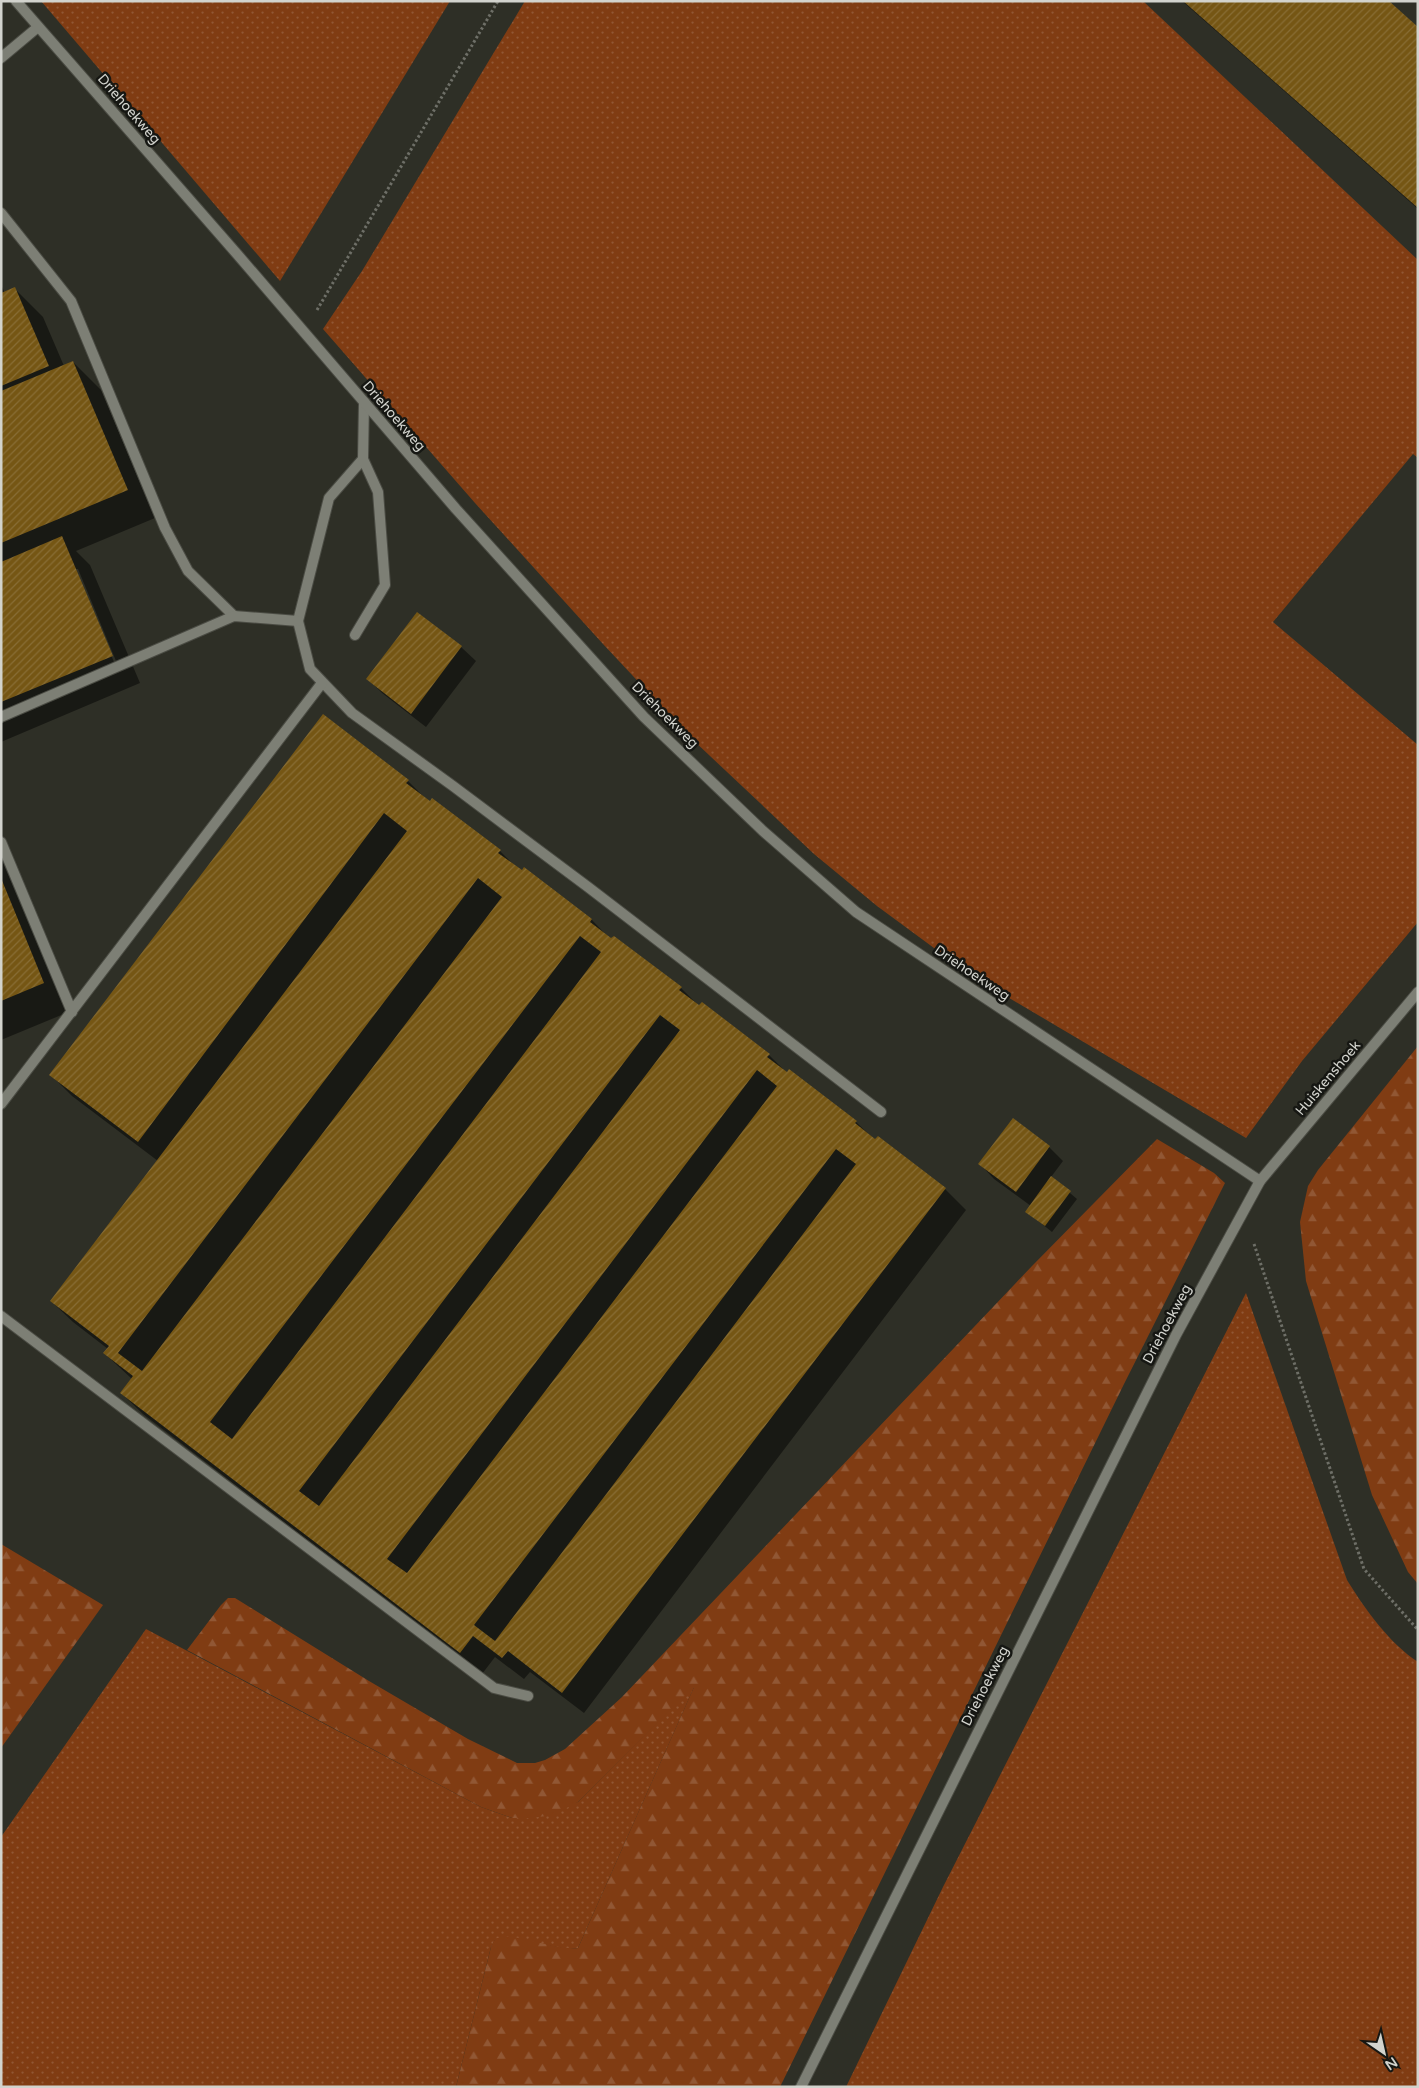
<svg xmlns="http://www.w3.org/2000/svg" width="1419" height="2088" font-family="'Varela Round',sans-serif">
<defs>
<pattern id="grass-dots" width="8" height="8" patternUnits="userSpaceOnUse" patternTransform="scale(1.25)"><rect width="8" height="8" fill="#803c13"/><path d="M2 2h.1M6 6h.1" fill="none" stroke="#915734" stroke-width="1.8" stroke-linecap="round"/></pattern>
<pattern id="forest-firs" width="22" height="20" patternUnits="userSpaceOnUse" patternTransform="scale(1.25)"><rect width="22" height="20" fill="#803c13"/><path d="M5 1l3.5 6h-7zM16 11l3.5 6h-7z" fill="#915734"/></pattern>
<pattern id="building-hatch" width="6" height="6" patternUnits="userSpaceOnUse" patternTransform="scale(1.25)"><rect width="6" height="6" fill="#755614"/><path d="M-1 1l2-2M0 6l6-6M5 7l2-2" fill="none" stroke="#886d35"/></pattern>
</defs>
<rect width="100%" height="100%" fill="#2e2f26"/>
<g fill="url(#grass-dots)">
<polygon points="41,1 450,1 280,281"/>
<polygon points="525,1 1143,1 1418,260 1418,458 1413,454 1273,622 1418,745 1418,922 1302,1061 1246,1138 972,976 877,906 814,854 692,739 603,644 475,503 323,329 362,271"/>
<path d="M 1246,1293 L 1347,1580 C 1365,1609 1389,1643 1418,1662 L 1418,2087 L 846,2087 L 943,1887 Z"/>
<polygon points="146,1629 481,1807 512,1818 578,1802 695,1685 578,1948 567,1949 516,1939 495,1940 491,1947 456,2087 1,2087 1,1837"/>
</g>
<g fill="url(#forest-firs)">
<polygon points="1418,1046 1418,1584 1408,1572 1372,1495 1306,1281 1300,1222 1308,1186 1318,1170"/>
<path d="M 1157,1139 L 1214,1173 L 1225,1183 L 1124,1384 L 780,2087 L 456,2087 L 491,1947 C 493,1943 494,1939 498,1938 C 516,1932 555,1951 578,1948 L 694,1687 L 578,1802 L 553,1815 L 531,1818 L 512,1818 L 481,1807 L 187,1650 L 221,1605 L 228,1598 L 235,1598 L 369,1681 L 468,1739 L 517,1763 L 535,1763 L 545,1760 L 565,1749 L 622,1697 L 1032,1266 Z"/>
<polygon points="1,1544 103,1605 1,1748"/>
</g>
<g fill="#0007" fill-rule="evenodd">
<polygon points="1182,1 1387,1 1418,28 1418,209"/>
<path d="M 1,285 L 5,293 L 15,289 L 43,317 L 64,366 L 73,362 L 101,390 L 155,518 L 76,551 L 90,565 L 140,683 L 1,742 ZM 75,569 L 78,569 L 116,661 L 114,662 Z"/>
<polygon points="461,647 476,661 426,727 382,693 368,679"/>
<polygon points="408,781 426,799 500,851 519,870 522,872 524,869 592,920 611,940 681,988 700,1007 769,1055 788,1074 856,1122 876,1141 945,1189 966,1210 584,1713 530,1672 524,1679 495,1657 482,1674 143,1414 121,1393 132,1379 104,1353 108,1349 73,1322 51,1301 158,1161 72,1096 50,1074"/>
<polygon points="1,840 71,1011 1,1040"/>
<polygon points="1049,1147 1063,1161 1051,1177 1077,1199 1052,1232 1026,1211 1031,1206 994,1179 980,1164"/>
</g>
<g fill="url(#building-hatch)" fill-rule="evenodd">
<polygon points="1183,1 1389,1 1418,27 1418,208"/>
<polygon points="15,287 49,366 1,386 1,293"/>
<polygon points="73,361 128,490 1,543 1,391"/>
<polygon points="62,536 113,656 1,702 1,562"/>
<polygon points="417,612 462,646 411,714 366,679"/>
<path d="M 323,714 L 409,780 L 406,783 L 430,801 L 432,798 L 501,850 L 498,853 L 522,870 L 524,867 L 592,919 L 590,922 L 611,938 L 614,936 L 682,987 L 679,990 L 699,1005 L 702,1002 L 770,1054 L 767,1057 L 787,1072 L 789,1069 L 857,1121 L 855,1123 L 875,1139 L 878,1136 L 946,1188 L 562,1693 L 508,1651 L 502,1658 L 473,1636 L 460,1653 L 120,1393 L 133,1376 L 103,1353 L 109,1346 L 50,1301 L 407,831 L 384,813 L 138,1142 L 49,1075 ZM 478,878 L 502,897 L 142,1371 L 118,1353 ZM 580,936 L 601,952 L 232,1439 L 210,1422 ZM 660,1015 L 680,1030 L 319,1506 L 299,1491 ZM 757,1070 L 777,1086 L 407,1573 L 387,1559 ZM 836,1149 L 856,1164 L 495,1641 L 474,1625 Z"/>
<polygon points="1,878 44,983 1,1001"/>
<polygon points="1013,1118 1050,1146 1016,1192 978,1164"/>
<polygon points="1051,1176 1071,1191 1045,1226 1025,1212"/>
</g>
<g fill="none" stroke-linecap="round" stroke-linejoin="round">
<defs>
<g id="lane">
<polyline points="1,58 38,27"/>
<polyline points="1,213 71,301 165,528 188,571 234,616"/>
<polyline points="363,459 329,498 298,621 310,669 352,713 453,786 588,887 881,1112"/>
<polyline points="355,635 385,585 378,492 363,459 364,402"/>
<polyline points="1,717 234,616 298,621"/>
<polyline points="1,842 72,1012"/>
<polyline points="1,1104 322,683"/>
<polyline points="1,1316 494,1688 528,1696"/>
</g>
<g id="street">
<polyline points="16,1 237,254 456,509 644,717 763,831 856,912 1260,1181"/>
<polyline points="801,2087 1176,1335 1260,1181 1418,992"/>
</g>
</defs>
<use href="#lane" stroke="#4b4c44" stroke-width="12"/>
<use href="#street" stroke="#4b4c44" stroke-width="12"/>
<g stroke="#6e6f67" stroke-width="3" stroke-dasharray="2.5 2.5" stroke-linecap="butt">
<polyline points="317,310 498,1"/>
<polyline points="1254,1244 1364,1569 1418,1630"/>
</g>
<use href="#lane" stroke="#7d7f75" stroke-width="10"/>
<use href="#street" stroke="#7d7f75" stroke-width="10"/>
</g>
<g text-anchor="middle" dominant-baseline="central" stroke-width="5" stroke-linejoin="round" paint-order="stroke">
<g font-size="14" fill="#d2d3cd" stroke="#161713">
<text transform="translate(129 109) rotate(49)">Driehoekweg</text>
<text transform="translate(394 416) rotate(49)">Driehoekweg</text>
<text transform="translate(665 715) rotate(45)">Driehoekweg</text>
<text transform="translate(972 973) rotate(34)">Driehoekweg</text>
<text transform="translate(1328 1078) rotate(-50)">Huiskenshoek</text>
<text transform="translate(1167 1324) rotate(-62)">Driehoekweg</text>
<text transform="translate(985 1686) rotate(-63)">Driehoekweg</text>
</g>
</g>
<rect width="1419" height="2088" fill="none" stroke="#d2d3cd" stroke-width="5"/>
<g transform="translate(1384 2053) rotate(146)" stroke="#161713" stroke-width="4" paint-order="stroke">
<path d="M0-4L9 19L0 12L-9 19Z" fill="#d2d3cd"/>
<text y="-8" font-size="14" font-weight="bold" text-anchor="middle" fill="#d2d3cd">N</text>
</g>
</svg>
